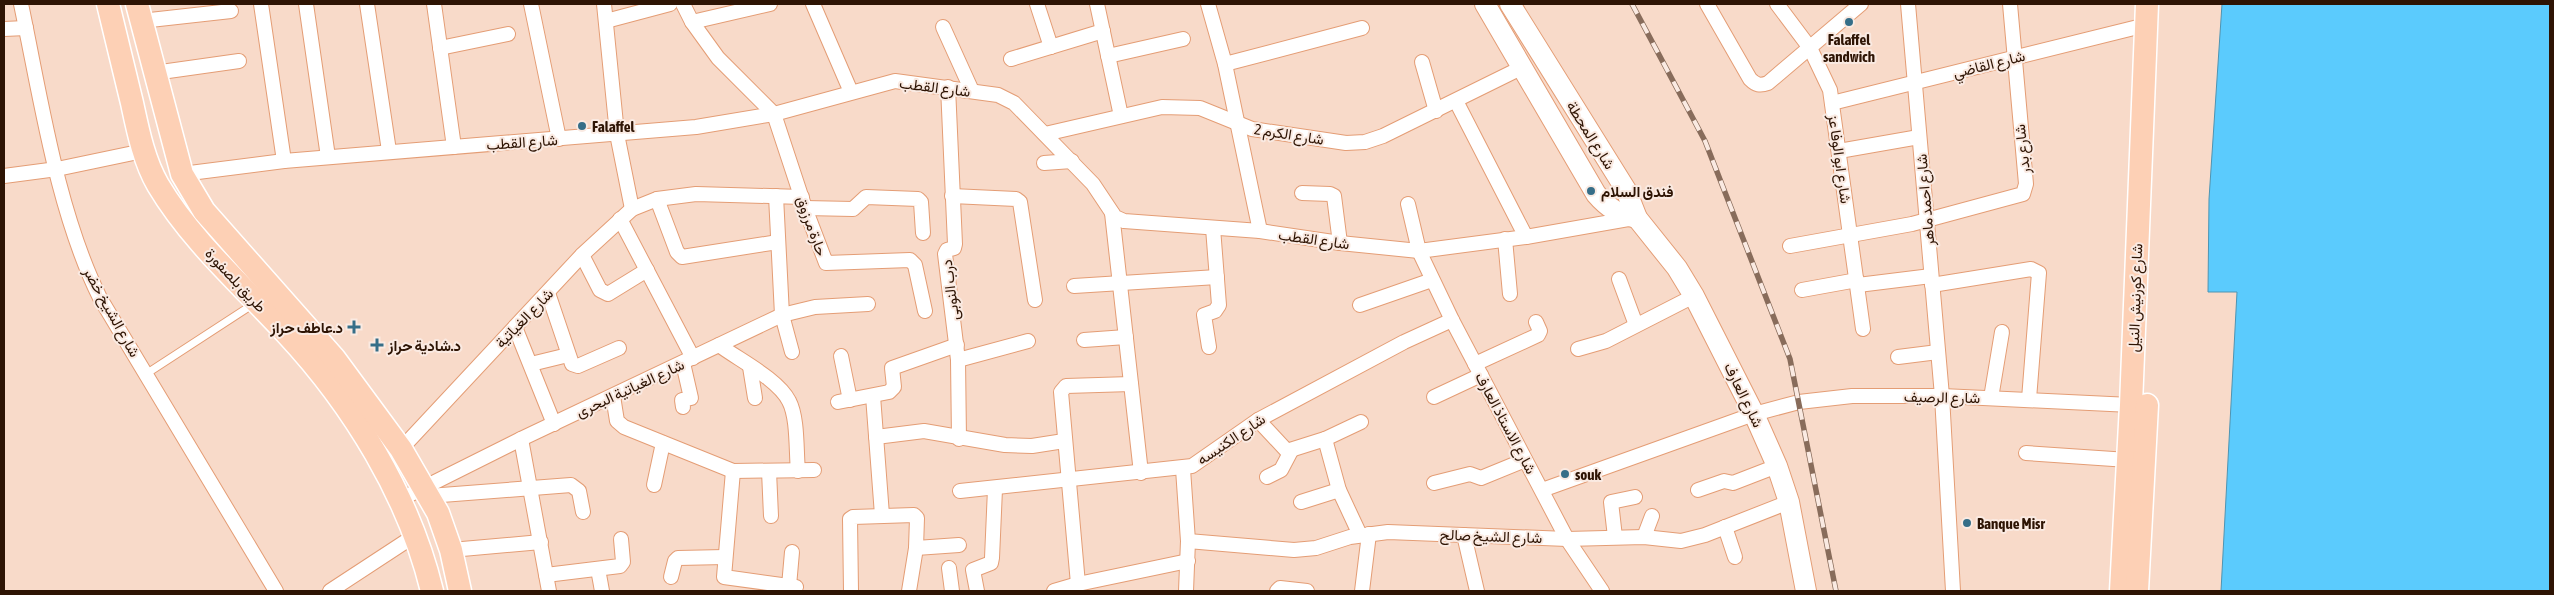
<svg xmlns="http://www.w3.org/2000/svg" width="2554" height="595" font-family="'Asap Condensed',Vazirmatn,sans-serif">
<rect width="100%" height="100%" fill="#f8dac9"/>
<polygon fill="#5bcbfd" stroke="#4e94b2" points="2222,4 2550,4 2550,591 2221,591 2237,292 2208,292 2209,199"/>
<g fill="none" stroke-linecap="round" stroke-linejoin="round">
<defs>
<polyline id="lane" points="146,374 255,303"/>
<g id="street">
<path d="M 21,4 C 41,99 57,211 100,298 L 276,591"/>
<polyline points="261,4 284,161"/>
<polyline points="306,4 328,157"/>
<polyline points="367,4 389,151"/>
<polyline points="434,4 454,147"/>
<polyline points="531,4 559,139"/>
<polyline points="604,4 617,134 632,209"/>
<polyline points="683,4 692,22 718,58 774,114 805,208 826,263 910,260 915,265 925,311"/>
<polyline points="813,4 851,92"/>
<polyline points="1037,4 1051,47"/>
<polyline points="1097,4 1121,116"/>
<polyline points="1208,4 1225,64 1260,231"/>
<path d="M 1707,4 L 1750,79 C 1756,85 1760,86 1768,83 L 1861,4"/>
<polyline points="1777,4 1810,48 1830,90 1863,329"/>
<polyline points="1908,4 1942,396 1953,591"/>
<polyline points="141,21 231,11"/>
<polyline points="606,21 670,4"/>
<polyline points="692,22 770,4"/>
<polyline points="943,27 972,91"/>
<polyline points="4,29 26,28"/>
<polyline points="440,48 508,34"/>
<polyline points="1108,56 1183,39"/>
<polyline points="1011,59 1103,31"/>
<polyline points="1422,62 1436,111"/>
<polyline points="1225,64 1362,28"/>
<polyline points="154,73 239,61"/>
<polyline points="948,87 955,244 954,248 947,250 945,254 958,360 959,439"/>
<polyline points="1456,101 1526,237"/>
<polyline points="1832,103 2146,25"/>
<polyline points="1045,134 1162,107 1200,108 1252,129 1346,143 1365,142 1383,136 1523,67"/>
<polyline points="1839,151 1919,137"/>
<polyline points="1044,163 1072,161"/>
<polyline points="182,174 284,161 696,127 774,114 895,81 998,95 1014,103 1093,184 1115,217 1124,221 1260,231 1340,243 1419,251 1526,237 1634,218"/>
<polyline points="4,176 57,169 143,151"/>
<polyline points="1302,193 1330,194 1334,196 1340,243"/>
<polyline points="776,196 782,315 792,352"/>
<polyline points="952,196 1016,199 1020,202 1035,300"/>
<polyline points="657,199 677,252 682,257 778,242"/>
<polyline points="1408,204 1419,251 1452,320 1567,539 1602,591"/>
<polyline points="805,208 853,209 866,197 918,199 921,202 923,233"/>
<polyline points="1112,213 1141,473"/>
<polyline points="620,219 693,358"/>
<polyline points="1505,239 1510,294"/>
<polyline points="1790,246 1912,224 2023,194 2026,184 2010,4"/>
<polyline points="582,255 600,290 608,294 647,270"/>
<polyline points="1619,279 1636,325"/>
<polyline points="1858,285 1931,276"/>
<polyline points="1932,285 2031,269 2039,273 2029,399"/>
<polyline points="1074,286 1217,277"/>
<polyline points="1802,290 1857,280"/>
<polyline points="548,293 572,364 578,366 619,348"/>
<polyline points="1360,305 1432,280"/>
<polyline points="515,327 554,424"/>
<polyline points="1084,340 1126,337"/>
<path d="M 719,345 C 739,360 778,379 789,401 C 798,418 796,451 798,471"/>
<polyline points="1209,347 1204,315 1215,311 1219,305 1213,228"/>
<polyline points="1578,349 1606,341 1694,296"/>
<polyline points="841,356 850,400"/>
<polyline points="1898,357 1938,352"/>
<polyline points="958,360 1028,341"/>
<polyline points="683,363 691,398 682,400 683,407"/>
<polyline points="531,364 568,355"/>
<polyline points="1475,364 1538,335 1540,331 1536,322"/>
<polyline points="750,367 755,398"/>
<polyline points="613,396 617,421 624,427 733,471 814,470"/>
<polyline points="873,396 882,515"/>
<polyline points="1434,397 1481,375"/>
<polyline points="1991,398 2002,332"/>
<polyline points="838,402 889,392 894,387 892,368 957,345"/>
<polyline points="1258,420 1287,451 1325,439 1361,422"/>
<polyline points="876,437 924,431 1005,445 1032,446 1064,441"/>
<polyline points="521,439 549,591"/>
<polyline points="1325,439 1339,490 1360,535"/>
<polyline points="401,449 582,255 632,209 657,199 696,194 802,197"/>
<polyline points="2026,453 2128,460"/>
<polyline points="1183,469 1188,541 1186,591"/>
<polyline points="733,471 724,577 796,587"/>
<polyline points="769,471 771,516"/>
<polyline points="1267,477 1281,470 1291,451"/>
<polyline points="1434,483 1470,474 1481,478 1525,460"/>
<polyline points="654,485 663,443"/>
<polyline points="1542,490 1754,414 1799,402 1852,396 1942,396 2131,405"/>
<polyline points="1698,490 1724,481 1733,483 1777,466"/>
<polyline points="960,491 1192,466 1258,420 1404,342 1452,320"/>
<polyline points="429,496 571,485 579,491 583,512"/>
<polyline points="399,500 521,439 782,315 815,307 868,304"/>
<polyline points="1301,502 1339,490"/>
<polyline points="1725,527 1735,557"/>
<polyline points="1464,535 1477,591"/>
<polyline points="1615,537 1611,502 1635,497"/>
<polyline points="1644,537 1652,516"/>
<polyline points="1188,541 1294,550 1316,548 1350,537 1388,532 1567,539 1644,537 1681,541 1705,535 1789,502"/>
<polyline points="916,548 959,545"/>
<polyline points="451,550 541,542"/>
<polyline points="949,568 952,591"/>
<polyline points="598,569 602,591"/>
<polyline points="546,575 620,566 623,562 621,539"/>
<polyline points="671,577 675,561 678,558 725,557"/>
<polyline points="1078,584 1061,392 1066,386 1131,384"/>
<polyline points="789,586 792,552"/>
<polyline points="330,591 414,536"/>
<polyline points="851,591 850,519 853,517 914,515 917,518 916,548 909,591"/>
<polyline points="977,591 973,570 991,563 992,558 995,489"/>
<polyline points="1054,591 1078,584 1188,561"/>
<polyline points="1277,591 1280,588 1307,591"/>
<polyline points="1362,591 1369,534"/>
</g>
<g id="secondary">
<path d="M 1485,4 L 1596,194 C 1608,208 1618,214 1637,218"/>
<polyline points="1510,4 1626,190 1637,218 1677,268 1694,296 1754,414 1777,466 1789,502 1806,591"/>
</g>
<g id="primary">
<path d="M 108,4 C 116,37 124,70 132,103 C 138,131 144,161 158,185 C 192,242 243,286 287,334 C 353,405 409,496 432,591"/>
<polyline points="137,4 182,174 204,211 334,358 401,449 438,513 451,550 460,591"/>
<polyline points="2121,591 2131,405 2147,4"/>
<polyline points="2137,591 2147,405"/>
</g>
</defs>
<use href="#lane" stroke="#e49d75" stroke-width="9"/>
<use href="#street" stroke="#e49d75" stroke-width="16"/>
<use href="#secondary" stroke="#e49d75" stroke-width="22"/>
<use href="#primary" stroke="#fff" stroke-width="25"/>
<use href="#lane" stroke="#fff" stroke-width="7"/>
<use href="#street" stroke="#fff" stroke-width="14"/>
<use href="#secondary" stroke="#fff" stroke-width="20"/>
<use href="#primary" stroke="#fdd0b5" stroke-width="22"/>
<defs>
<polyline id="rail" points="1632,4 1705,141 1790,359 1836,591"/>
</defs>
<use href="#rail" stroke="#886c5b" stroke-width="5.5"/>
<use href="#rail" stroke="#faeae2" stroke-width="4" stroke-dasharray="11" stroke-linecap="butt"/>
</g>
<g fill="#366e88" stroke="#faeae2" stroke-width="2">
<circle cx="1849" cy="22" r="5"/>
<circle cx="582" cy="126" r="5"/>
<circle cx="1591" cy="191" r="5"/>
<path d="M351.5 319.5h5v5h5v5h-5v5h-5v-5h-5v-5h5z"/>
<path d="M374.5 337.5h5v5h5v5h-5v5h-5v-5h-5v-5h5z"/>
<circle cx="1565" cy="474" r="5"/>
<circle cx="1967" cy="523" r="5"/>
</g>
<g text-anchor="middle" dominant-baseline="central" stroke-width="4" stroke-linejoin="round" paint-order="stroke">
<g font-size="15" font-weight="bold" fill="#2e1404" stroke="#faeae2" text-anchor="start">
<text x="1849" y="39" text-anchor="middle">Falaffel<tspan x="1849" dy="17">sandwich</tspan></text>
<text x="592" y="126">Falaffel</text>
<text x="1601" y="191">فندق السلام</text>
<text x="343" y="327" text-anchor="end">د.عاطف حراز</text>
<text x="388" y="345">د.شادية حراز</text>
<text x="1575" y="474">souk</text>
<text x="1977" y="523">Banque Misr</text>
</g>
<g font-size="15" fill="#2e1404" stroke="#faeae2">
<text transform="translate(1989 64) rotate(-14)">شارع القاضي</text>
<text transform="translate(935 87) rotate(7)">شارع القطب</text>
<text transform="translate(1289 134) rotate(9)">شارع الكرم 2</text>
<text transform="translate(1591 135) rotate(58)">شارع المحطة</text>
<text transform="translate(522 142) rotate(-4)">شارع القطب</text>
<text transform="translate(2022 149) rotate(-96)">شارع بدر</text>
<text transform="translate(1840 159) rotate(82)">شارع ابو الوفا عز</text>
<text transform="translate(1925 200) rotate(-95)">شارع احمد ماهر</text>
<text transform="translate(812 226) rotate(70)">حارة مرزوق</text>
<text transform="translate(1314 239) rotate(8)">شارع القطب</text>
<text transform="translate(236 280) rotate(47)">طريق بلصفورة</text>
<text transform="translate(950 290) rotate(-97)">درب النوبى</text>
<text transform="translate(2135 298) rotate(-88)">شارع كورنيش النيل</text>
<text transform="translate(112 312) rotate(61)">شارع الشيخ خضر</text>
<text transform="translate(524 318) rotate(-46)">شارع الغياتية</text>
<text transform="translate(630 388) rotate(-25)">شارع الغياتية البحرى</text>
<text transform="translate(1744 395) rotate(64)">شارع العارف</text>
<text transform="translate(1942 397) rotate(1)">شارع الرصيف</text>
<text transform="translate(1506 423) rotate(62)">شارع الاستاذ العارف</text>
<text transform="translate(1231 439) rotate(-34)">شارع الكنيسه</text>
<text transform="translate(1491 536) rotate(2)">شارع الشيخ صالح</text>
</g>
</g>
<rect width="2554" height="595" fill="none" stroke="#2e1404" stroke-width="10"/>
</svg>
